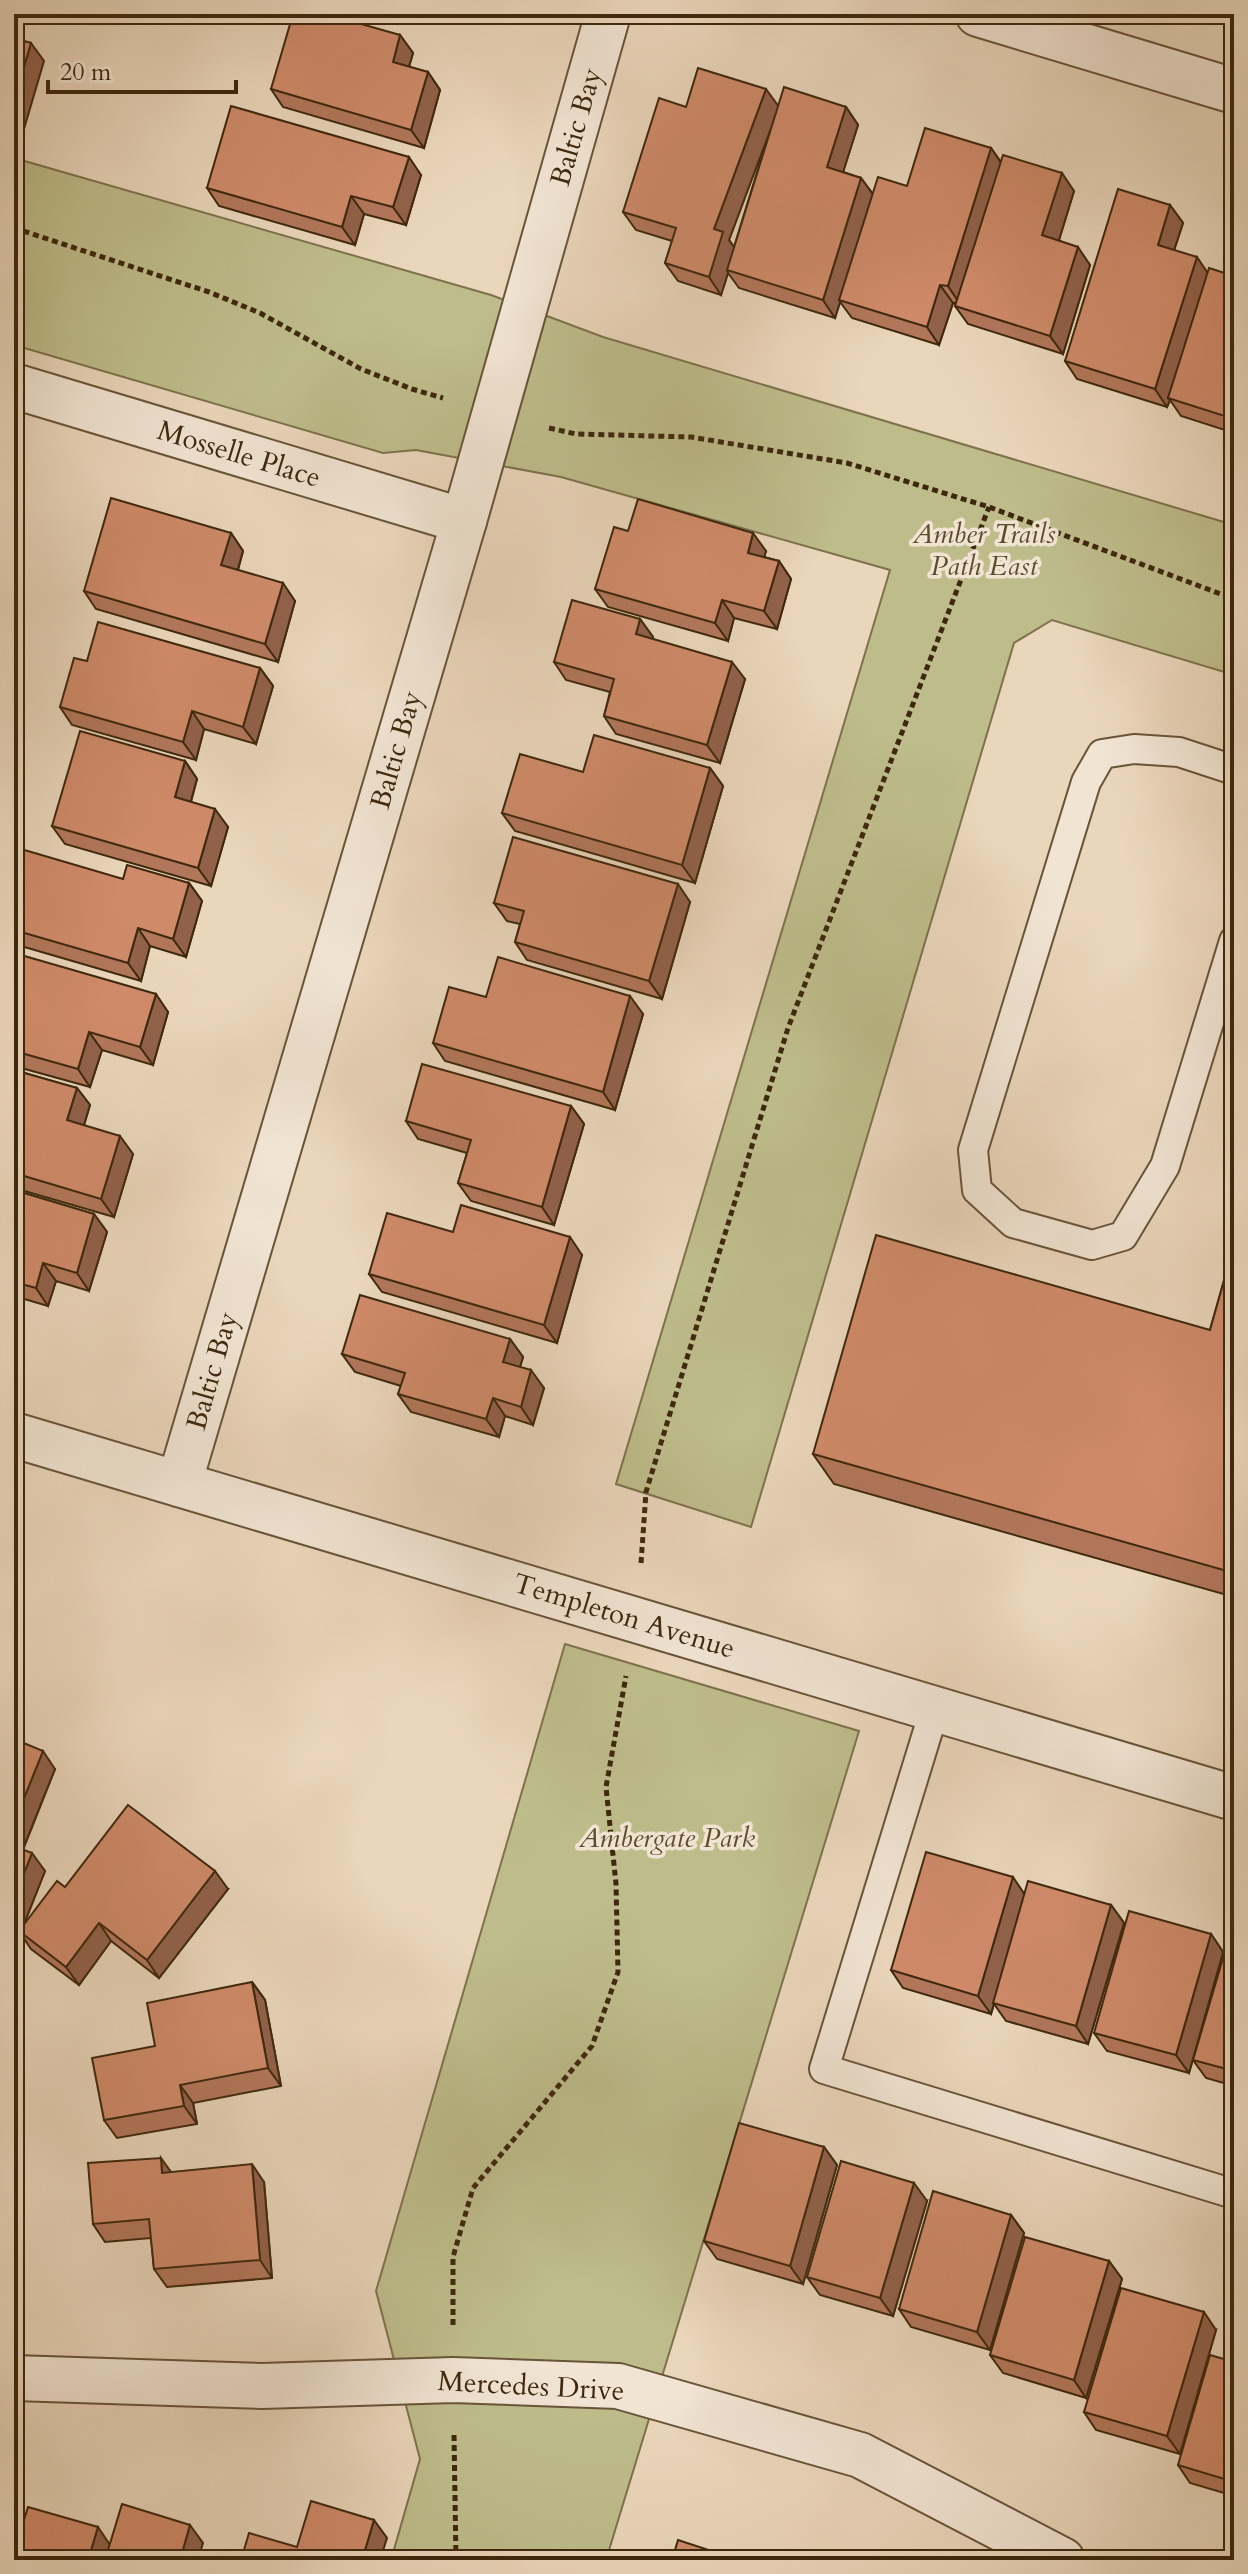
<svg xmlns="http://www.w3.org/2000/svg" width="1248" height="2574" font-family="Cardo,serif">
<rect width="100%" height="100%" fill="#ead6bb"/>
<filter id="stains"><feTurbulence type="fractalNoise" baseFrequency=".0025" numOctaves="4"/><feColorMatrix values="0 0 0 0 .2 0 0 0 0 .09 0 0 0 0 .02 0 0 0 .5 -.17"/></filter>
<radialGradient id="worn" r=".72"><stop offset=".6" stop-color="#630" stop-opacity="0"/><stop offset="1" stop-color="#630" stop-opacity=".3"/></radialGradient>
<g fill="#bebc8b" stroke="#7e724c" stroke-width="2">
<polygon points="14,158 491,295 603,337 1234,525 1234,675 1052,620 1014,643 751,1527 616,1484 890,570 561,477 416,450 383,453 14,345"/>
<polygon points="565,1644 859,1731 606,2560 391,2560 420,2459 376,2291"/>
</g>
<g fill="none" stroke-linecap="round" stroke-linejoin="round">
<defs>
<g id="service">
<polyline points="1234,770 1179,752 1134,749 1102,754 1086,782 973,1150 977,1190 1013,1223 1092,1245 1123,1236 1165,1166 1234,941"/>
<polyline points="935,1708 824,2069 1234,2194"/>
</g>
<g id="minor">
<polyline points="978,14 1234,91"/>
<polyline points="14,386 464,521"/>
<polyline points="179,1484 464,521 608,14"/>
<polyline points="14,2378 262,2386 453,2380 618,2386 860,2455 1062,2560"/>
</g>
<polyline id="tertiary" points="14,1435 1234,1798"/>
</defs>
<use href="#service" stroke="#695438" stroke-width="32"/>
<use href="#minor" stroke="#695438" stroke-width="48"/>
<use href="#tertiary" stroke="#695438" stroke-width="48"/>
<g stroke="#3e280d" stroke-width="5" stroke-dasharray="6 4" stroke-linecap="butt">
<polyline points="14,228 209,292 260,313 361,369 412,389 443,398"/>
<polyline points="549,428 576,434 691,437 847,463 989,507 1234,599"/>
<polyline points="641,1563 646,1492 788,1028 989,507"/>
<polyline points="453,2325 453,2257 473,2188 592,2046 618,1972 616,1884 606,1787 626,1676"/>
<polyline points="454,2435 456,2560"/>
</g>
<use href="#service" stroke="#f1e4d3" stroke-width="28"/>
<use href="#minor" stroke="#f1e4d3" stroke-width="44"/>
<use href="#tertiary" stroke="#f1e4d3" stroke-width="44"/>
</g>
<g fill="#b2775b" stroke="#3e280d" stroke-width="2" fill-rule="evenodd">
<polygon points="365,14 400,14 397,23"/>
<polygon points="400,35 413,53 409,67 428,72 440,90 424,148 283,107 271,89"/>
<path d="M 778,106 L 846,107 L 858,125 L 843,172 L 861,178 L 873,194 L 907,186 L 991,148 L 1001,162 L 1074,191 L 1059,240 L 1090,265 L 1063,354 L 968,324 L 955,306 L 956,303 L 953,303 L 939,345 L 852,318 L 840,302 L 835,318 L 739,288 L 728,273 L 721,295 L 678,281 L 665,263 L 672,241 L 636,230 L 623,212 L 686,107 ZM 770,130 L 734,247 L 729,240 Z"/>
<polygon points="421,175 406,225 364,214 355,245 219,206 207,188"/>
<polygon points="1170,205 1183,223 1174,250 1208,273 1234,276 1234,433 1181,416 1170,400 1167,407 1077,379 1065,361"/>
<polygon points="628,531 766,551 764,557 779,561 791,579 777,629 734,618 728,641 608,607 595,589"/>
<polygon points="231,533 243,551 238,570 295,601 278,662 96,609 84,591"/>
<polygon points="640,619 653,637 653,639 745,679 720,763 616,734 604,716 610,692 566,680 554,662"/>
<polygon points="87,661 260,668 273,686 256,744 204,729 196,760 72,725 60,707"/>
<polygon points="185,761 197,779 191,802 228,827 211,886 65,844 52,826"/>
<polygon points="710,768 723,786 695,883 515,831 502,813 583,772"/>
<polygon points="14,872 189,883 202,901 186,957 150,946 141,981 14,944"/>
<polygon points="690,902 662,999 527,960 515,942 520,924 507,921 494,903"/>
<polygon points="14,953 168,1012 153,1065 102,1050 90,1087 14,1066"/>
<polygon points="486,997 643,1014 615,1110 445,1061 433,1043"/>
<polygon points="14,1070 77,1088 90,1105 84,1125 133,1154 114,1217 14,1188"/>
<polygon points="571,1106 584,1124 554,1225 471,1201 458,1183 467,1153 418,1139 406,1121"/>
<polygon points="14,1190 94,1214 107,1232 89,1291 56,1281 48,1306 14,1296"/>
<polygon points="453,1232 582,1255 557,1343 382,1292 369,1274"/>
<polygon points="1234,1245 1234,1597 834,1484 813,1454 1210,1330"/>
<polygon points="510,1339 523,1357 520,1367 544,1388 533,1425 505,1416 499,1437 411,1412 398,1394 401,1386 355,1372 342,1354"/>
<polygon points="14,1739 55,1769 23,1850 45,1871 24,1924 14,1920"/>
<polygon points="65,1887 228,1889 159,1978 111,1941 79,1985 31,1949 19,1931"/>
<polygon points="1024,1894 1111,1905 1124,1923 1088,2044 1006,2021 994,2004 991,2014 903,1988 891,1970"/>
<polygon points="1211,1934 1223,1952 1189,2073 1107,2051 1094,2033"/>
<polygon points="1234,1950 1234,2086 1206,2078 1193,2060"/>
<polygon points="252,1982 265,2000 281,2086 193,2103 197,2124 117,2138 104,2120 155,2046"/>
<polygon points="824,2147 837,2165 803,2284 717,2259 704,2241"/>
<polygon points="171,2172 264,2182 272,2278 167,2287 154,2269 151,2238 105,2242 93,2224"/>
<polygon points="927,2201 893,2316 820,2295 807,2277"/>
<polygon points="1011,2215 1024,2233 990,2350 911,2327 899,2309"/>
<polygon points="1109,2261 1122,2279 1086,2398 1003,2373 990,2355"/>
<polygon points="1216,2330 1180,2454 1096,2430 1084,2412"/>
<polygon points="1234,2362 1234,2496 1190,2483 1178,2465"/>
</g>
<g fill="#91614a" stroke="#3e280d" stroke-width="2">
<polygon points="14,14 23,14 17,37 14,33"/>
<polygon points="391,14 400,14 397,23"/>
<polygon points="400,35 413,53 405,80 393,62"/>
<polygon points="31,43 44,61 16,156 14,154 14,101"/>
<polygon points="428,72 440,90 424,148 411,130"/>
<polygon points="766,89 779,107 729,240 736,250 727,270 728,273 721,295 709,277 714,229"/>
<polygon points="846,107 858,125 839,185 827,167"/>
<polygon points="991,148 1003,166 960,304 948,286"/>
<polygon points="409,157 421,175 406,225 393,207"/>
<polygon points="1062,173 1074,191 1055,253 1042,235"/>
<polygon points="861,178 874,196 835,318 823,300"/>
<polygon points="351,196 364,214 355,245 342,227"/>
<polygon points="1170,205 1183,223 1170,263 1158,245"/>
<polygon points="1078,247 1090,265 1063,354 1050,336"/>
<polygon points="1197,257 1209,275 1168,398 1170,400 1167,407 1155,389"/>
<polygon points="940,285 953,303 939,345 927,327"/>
<polygon points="231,533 243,551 234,583 221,565"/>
<polygon points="753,533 766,551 760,571 748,553"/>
<polygon points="779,561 791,579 777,629 764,611"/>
<polygon points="283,583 295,601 278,662 265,644"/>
<polygon points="722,600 734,618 728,641 715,623"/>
<polygon points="640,619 653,637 649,652 636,634"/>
<polygon points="732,662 745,679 720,763 707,745"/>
<polygon points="260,668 273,686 256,744 243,727"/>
<polygon points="192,711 204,729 196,760 183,742"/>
<polygon points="185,761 197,779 187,815 175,797"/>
<polygon points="710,768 723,786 695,883 682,865"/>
<polygon points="215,809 228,827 211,886 198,868"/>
<polygon points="189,883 202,901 186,957 173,939"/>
<polygon points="678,884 690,902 662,999 649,981"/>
<polygon points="138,928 150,946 141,981 128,963"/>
<polygon points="156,994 168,1012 153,1065 140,1047"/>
<polygon points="630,996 643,1014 615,1110 603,1092"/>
<polygon points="89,1032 102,1050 90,1087 78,1069"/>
<polygon points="77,1088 90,1105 80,1138 67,1120"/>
<polygon points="571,1106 584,1124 554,1225 542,1207"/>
<polygon points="120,1136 133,1154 114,1217 101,1199"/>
<polygon points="94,1214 107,1232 89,1291 77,1273"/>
<polygon points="570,1237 582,1255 557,1343 544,1325"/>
<polygon points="43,1263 56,1281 48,1306 36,1288"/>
<polygon points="510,1339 523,1357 516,1380 503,1362"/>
<polygon points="531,1370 544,1388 533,1425 521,1407"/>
<polygon points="493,1398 505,1416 499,1437 486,1419"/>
<polygon points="43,1751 55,1769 18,1861 14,1855 14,1823"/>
<polygon points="32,1853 45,1871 24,1924 14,1909 14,1899"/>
<polygon points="215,1871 228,1889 159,1978 147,1960"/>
<polygon points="1013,1877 1025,1895 991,2014 978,1996"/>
<polygon points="1111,1905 1124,1923 1088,2044 1076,2026"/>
<polygon points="99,1923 111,1941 79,1985 66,1967"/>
<polygon points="1211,1934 1223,1952 1189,2073 1176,2055"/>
<polygon points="252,1982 265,2000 281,2086 268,2068"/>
<polygon points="180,2085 193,2103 197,2124 184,2106"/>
<polygon points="824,2147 837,2165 803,2284 790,2266"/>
<polygon points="161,2158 174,2176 162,2173"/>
<polygon points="252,2164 264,2182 272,2278 260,2260"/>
<polygon points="914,2183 927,2201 893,2316 880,2298"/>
<polygon points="1011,2215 1024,2233 990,2350 977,2332"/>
<polygon points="1109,2261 1122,2279 1086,2398 1074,2380"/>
<polygon points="1204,2312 1216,2330 1180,2454 1167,2436"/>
<polygon points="374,2520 387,2538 380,2560 362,2560"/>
<polygon points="190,2525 203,2543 198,2560 182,2553"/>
<polygon points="98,2527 110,2545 106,2560 88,2560"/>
</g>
<g fill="#cf8a6a" stroke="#3e280d" stroke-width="2">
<polygon points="293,14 326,14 400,35 393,62 428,72 411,130 271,89"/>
<polygon points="14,38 31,43 14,101"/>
<polygon points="698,68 766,89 714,229 723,232 709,277 665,263 676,228 623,212 659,98 686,107"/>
<polygon points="784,87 846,107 827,167 861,178 823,300 727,270"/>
<polygon points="231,106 409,157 393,207 351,196 342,227 207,188"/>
<polygon points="925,128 991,148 948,286 940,285 927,327 839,300 878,177 907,186"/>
<polygon points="1003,155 1062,173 1042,235 1078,247 1050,336 955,306"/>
<polygon points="1118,189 1170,205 1158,245 1197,257 1155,389 1065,361"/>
<polygon points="1209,268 1234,276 1234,419 1168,398"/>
<polygon points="111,498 231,533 221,565 283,583 265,644 84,591"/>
<polygon points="638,499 753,533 748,553 779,561 764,611 722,600 715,623 595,589 614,527 628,531"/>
<polygon points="572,600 640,619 636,634 732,662 707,745 604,716 614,679 554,662"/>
<polygon points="98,622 260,668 243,727 192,711 183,742 60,707 74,658 87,661"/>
<polygon points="80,731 185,761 175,797 215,809 198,868 52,826"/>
<polygon points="594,735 710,768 682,865 502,813 520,754 583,772"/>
<polygon points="513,837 678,884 649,981 515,942 524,911 494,903"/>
<polygon points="21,849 123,879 127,865 189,883 173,939 138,928 128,963 14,930 14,872"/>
<polygon points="14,953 156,994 140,1047 89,1032 78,1069 14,1051"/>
<polygon points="498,957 630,996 603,1092 433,1043 449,987 486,997"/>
<polygon points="422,1064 571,1106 542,1207 458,1183 471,1140 406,1121"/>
<polygon points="14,1070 77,1088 67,1120 120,1136 101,1199 14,1173"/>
<polygon points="14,1190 94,1214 77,1273 43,1263 36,1288 14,1282"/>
<polygon points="461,1205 570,1237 544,1325 369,1274 387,1213 453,1232"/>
<polygon points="876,1235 1210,1330 1234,1245 1234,1573 813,1454"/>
<polygon points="360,1295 510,1339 503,1362 531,1370 521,1407 493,1398 486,1419 398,1394 405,1373 342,1354"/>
<polygon points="14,1739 43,1751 14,1823"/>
<polygon points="128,1805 215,1871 147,1960 99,1923 66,1967 19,1931 57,1881 65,1887"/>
<polygon points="14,1846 32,1853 14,1899"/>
<polygon points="926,1852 1013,1877 978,1996 891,1970"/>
<polygon points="1028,1881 1111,1905 1076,2026 993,2003"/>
<polygon points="1129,1911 1211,1934 1176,2055 1094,2033"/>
<polygon points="1226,1948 1234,1950 1234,2071 1193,2060"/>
<polygon points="252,1982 268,2068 180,2085 184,2106 104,2120 92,2058 155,2046 147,2003"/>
<polygon points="739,2123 824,2147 790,2266 704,2241"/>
<polygon points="161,2158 162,2173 252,2164 260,2260 154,2269 149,2219 93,2224 88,2163"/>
<polygon points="841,2161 914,2183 880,2298 807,2277"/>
<polygon points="933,2191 1011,2215 977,2332 899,2309"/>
<polygon points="1025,2237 1109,2261 1074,2380 990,2355"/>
<polygon points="1121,2288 1204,2312 1167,2436 1084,2412"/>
<polygon points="1210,2355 1234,2362 1234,2482 1178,2465"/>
<polygon points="311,2501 374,2520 362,2560 241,2560 249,2533 297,2547"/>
<polygon points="122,2504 190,2525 182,2553 205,2560 105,2560"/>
<polygon points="28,2507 98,2527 88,2560 14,2560 14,2552"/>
<polygon points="678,2540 736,2559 736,2560 672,2560"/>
</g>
<g text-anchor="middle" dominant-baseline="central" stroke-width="7" stroke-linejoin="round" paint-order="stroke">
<g font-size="28" fill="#3e280d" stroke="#f1e4d3">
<text transform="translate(576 127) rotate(-74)">Baltic Bay</text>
<text transform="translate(239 454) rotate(17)">Mosselle Place</text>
<text transform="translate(396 750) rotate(-74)">Baltic Bay</text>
<text transform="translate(212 1371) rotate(-74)">Baltic Bay</text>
<text transform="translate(624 1616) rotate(17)">Templeton Avenue</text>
<text transform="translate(531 2386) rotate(3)">Mercedes Drive</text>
</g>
<g font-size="28" font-style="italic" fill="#5e4d2c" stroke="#f1e4d3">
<text x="984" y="534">Amber Trails<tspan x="984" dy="32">Path East</tspan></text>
<text x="667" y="1838">Ambergate Park</text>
</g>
</g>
<rect width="1248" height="2574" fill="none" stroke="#ead6bb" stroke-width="48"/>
<rect x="16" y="16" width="1216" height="2542" fill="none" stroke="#3e280d" stroke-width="4"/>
<rect x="24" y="24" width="1200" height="2526" fill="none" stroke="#3e280d" stroke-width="2"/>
<path d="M48 80v12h188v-12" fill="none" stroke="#3e280d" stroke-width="4"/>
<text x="60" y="80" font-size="24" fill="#3e280d" stroke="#f1e4d3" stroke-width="6" paint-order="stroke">20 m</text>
<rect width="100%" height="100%" filter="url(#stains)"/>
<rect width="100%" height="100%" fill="url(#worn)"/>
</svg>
